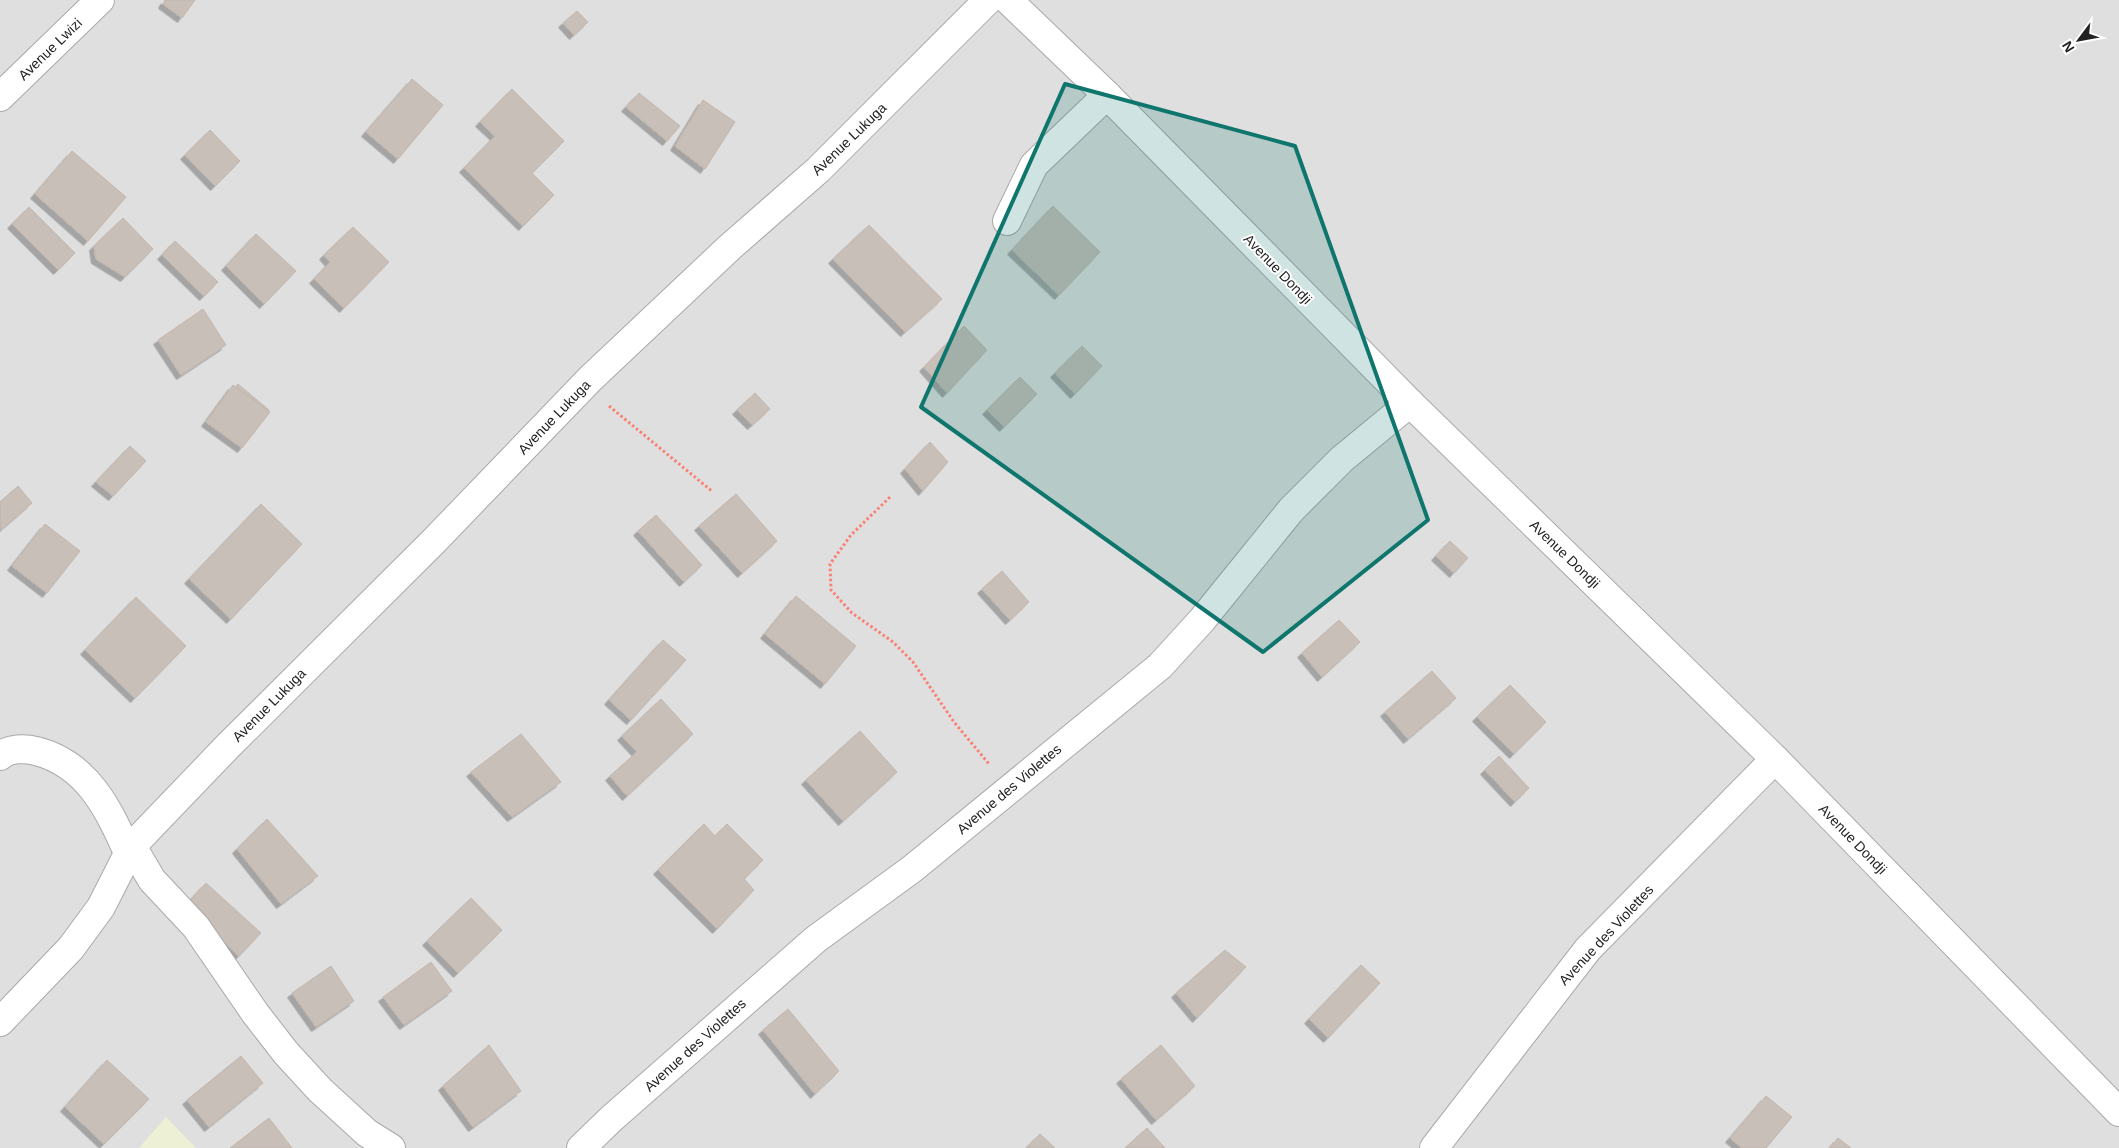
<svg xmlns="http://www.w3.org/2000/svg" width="2119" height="1148" font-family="Arial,sans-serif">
<defs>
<filter id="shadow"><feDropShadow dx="-4.5" dy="4.5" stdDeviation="0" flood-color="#0004"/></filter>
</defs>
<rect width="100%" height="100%" fill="#f2efe9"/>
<rect fill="#e0dfdf" x="0" y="0" width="2119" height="1148"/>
<polygon fill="#eef0d5" points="166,1117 196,1148 139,1148"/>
<g fill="#c7bfb8" stroke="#c4b6ab" filter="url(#shadow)">
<polygon points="165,0 195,0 182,18 163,4"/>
<polygon points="577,11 588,22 574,35 563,23"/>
<polygon points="412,79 443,105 398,159 366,132"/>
<polygon points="512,89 564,141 532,173 554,195 523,226 464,168 495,136 480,122"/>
<polygon points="639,93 680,126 667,141 626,107"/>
<polygon points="703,100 735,122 705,169 675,146"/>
<polygon points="210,130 240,161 215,186 185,155"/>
<polygon points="72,151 126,197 88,241 35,194"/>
<polygon points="1053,206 1100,252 1059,295 1012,250"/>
<polygon points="29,207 75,253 58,270 12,224"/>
<polygon points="123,218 153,249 125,277 96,259 94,246"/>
<polygon points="869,225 942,299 905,332 833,259"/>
<polygon points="353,227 389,262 344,308 314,279 330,262 324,255"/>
<polygon points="256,234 296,271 264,304 226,266"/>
<polygon points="175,241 218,282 204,296 162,255"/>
<polygon points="203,309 226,345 181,375 158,340"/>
<polygon points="964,326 987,350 947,393 924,367"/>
<polygon points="1082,346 1102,366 1075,394 1055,373"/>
<polygon points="1020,377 1037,394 1004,427 987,410"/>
<polygon points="238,384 269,410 242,443 211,419"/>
<polygon points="233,385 270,412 242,448 206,422"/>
<polygon points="755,393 770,409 752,425 737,410"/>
<polygon points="930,442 948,462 923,491 905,469"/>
<polygon points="130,446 146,461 113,496 96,482"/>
<polygon points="18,486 32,503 1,530 0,502"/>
<polygon points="736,494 777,541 742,573 699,526"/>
<polygon points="261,504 302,544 231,619 189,579"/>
<polygon points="656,515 702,565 684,582 638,531"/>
<polygon points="45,524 80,551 47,593 12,566"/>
<polygon points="1450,541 1468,558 1454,573 1436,556"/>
<polygon points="1002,571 1029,602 1010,620 982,589"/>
<polygon points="796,596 856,646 825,684 765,634"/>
<polygon points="136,597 186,646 135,698 85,650"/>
<polygon points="1339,620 1360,642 1322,677 1302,653"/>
<polygon points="663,640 686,660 631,720 609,700"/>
<polygon points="1432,671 1456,698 1408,739 1385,712"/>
<polygon points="1510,685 1546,722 1514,754 1477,717"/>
<polygon points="661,699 693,734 627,796 610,776 637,752 622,736"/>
<polygon points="860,731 897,772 843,821 806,780"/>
<polygon points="521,734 561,782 512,817 471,772"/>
<polygon points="1499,756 1529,788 1515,802 1485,770"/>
<polygon points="267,819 318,876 281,904 237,849"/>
<polygon points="704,824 715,836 727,824 763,860 744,879 754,890 717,929 658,870"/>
<polygon points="206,883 261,933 239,956 185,906"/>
<polygon points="471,898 502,930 458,973 427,941"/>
<polygon points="1225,950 1246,967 1197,1018 1176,993"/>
<polygon points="431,962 452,991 404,1025 383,997"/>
<polygon points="1361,965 1380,983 1328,1038 1309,1019"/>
<polygon points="331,966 354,1001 316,1027 292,993"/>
<polygon points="788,1009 839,1071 815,1094 763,1030"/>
<polygon points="489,1045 521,1091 473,1127 443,1086"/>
<polygon points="1161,1045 1195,1086 1156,1120 1121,1079"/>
<polygon points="241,1056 263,1083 209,1127 187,1100"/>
<polygon points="107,1060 149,1099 104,1144 65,1107"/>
<polygon points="1766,1096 1792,1117 1766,1148 1742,1148 1730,1138"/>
<polygon points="269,1118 292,1148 230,1148"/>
<polygon points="1147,1128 1165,1148 1125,1148"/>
<polygon points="1040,1134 1055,1148 1026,1148"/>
<polygon points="1838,1138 1851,1148 1830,1148"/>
</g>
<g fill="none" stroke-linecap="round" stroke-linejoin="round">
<defs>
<g id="minor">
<polyline points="1008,0 1107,95 1410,403 1775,759 2119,1112"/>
<polyline points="0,97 100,0"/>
<polyline points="1007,221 1034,165 1107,95"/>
<path d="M 0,756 C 9,748 25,748 36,751 C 88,764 109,810 129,855"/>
<polyline points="132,846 152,880 196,927 255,1013 286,1053 320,1090 367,1133 391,1148"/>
<polyline points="0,1022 71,948 101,907 132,846 228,746 434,541 590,379 730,247 818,170 988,0"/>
<polyline points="581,1148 611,1119 816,939 912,869 1160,666 1202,620 1291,510 1342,459 1410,403"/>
<polyline points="1434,1148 1588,949 1775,759"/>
</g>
</defs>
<use href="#minor" stroke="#a9a9a9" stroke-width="30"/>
<g stroke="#fa8072" stroke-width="3" stroke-dasharray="2.5 2.5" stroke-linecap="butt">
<polyline points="609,406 713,492"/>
<polyline points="890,497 851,535 830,564 831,590 852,613 893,642 913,662 954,722 989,764"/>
</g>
<use href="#minor" stroke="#fff" stroke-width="28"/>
</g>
<path fill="#0f766e" fill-opacity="0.2" stroke="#0f766e" stroke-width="4" stroke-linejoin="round" d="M 1065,84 L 1295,146 L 1428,520 L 1263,652 L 921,407 Z"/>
<g text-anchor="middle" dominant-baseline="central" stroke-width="4" stroke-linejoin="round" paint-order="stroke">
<g font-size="14" fill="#222" stroke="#fff">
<text transform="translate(50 49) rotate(-44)">Avenue Lwizi</text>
<text transform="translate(849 139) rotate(-44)">Avenue Lukuga</text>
<text transform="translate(1278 269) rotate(46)">Avenue Dondji</text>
<text transform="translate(554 417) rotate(-46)">Avenue Lukuga</text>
<text transform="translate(1565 554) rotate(44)">Avenue Dondji</text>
<text transform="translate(269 705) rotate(-45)">Avenue Lukuga</text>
<text transform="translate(1009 789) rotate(-40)">Avenue des Violettes</text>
<text transform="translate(1853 839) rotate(46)">Avenue Dondji</text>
<text transform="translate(1606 935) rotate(-47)">Avenue des Violettes</text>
<text transform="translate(695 1045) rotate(-42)">Avenue des Violettes</text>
</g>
</g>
<g transform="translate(2079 40) rotate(238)" stroke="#ffffff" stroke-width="4" paint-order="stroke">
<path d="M0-4L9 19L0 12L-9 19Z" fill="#222222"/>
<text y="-8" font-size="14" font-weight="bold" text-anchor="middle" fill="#222222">N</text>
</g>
</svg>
